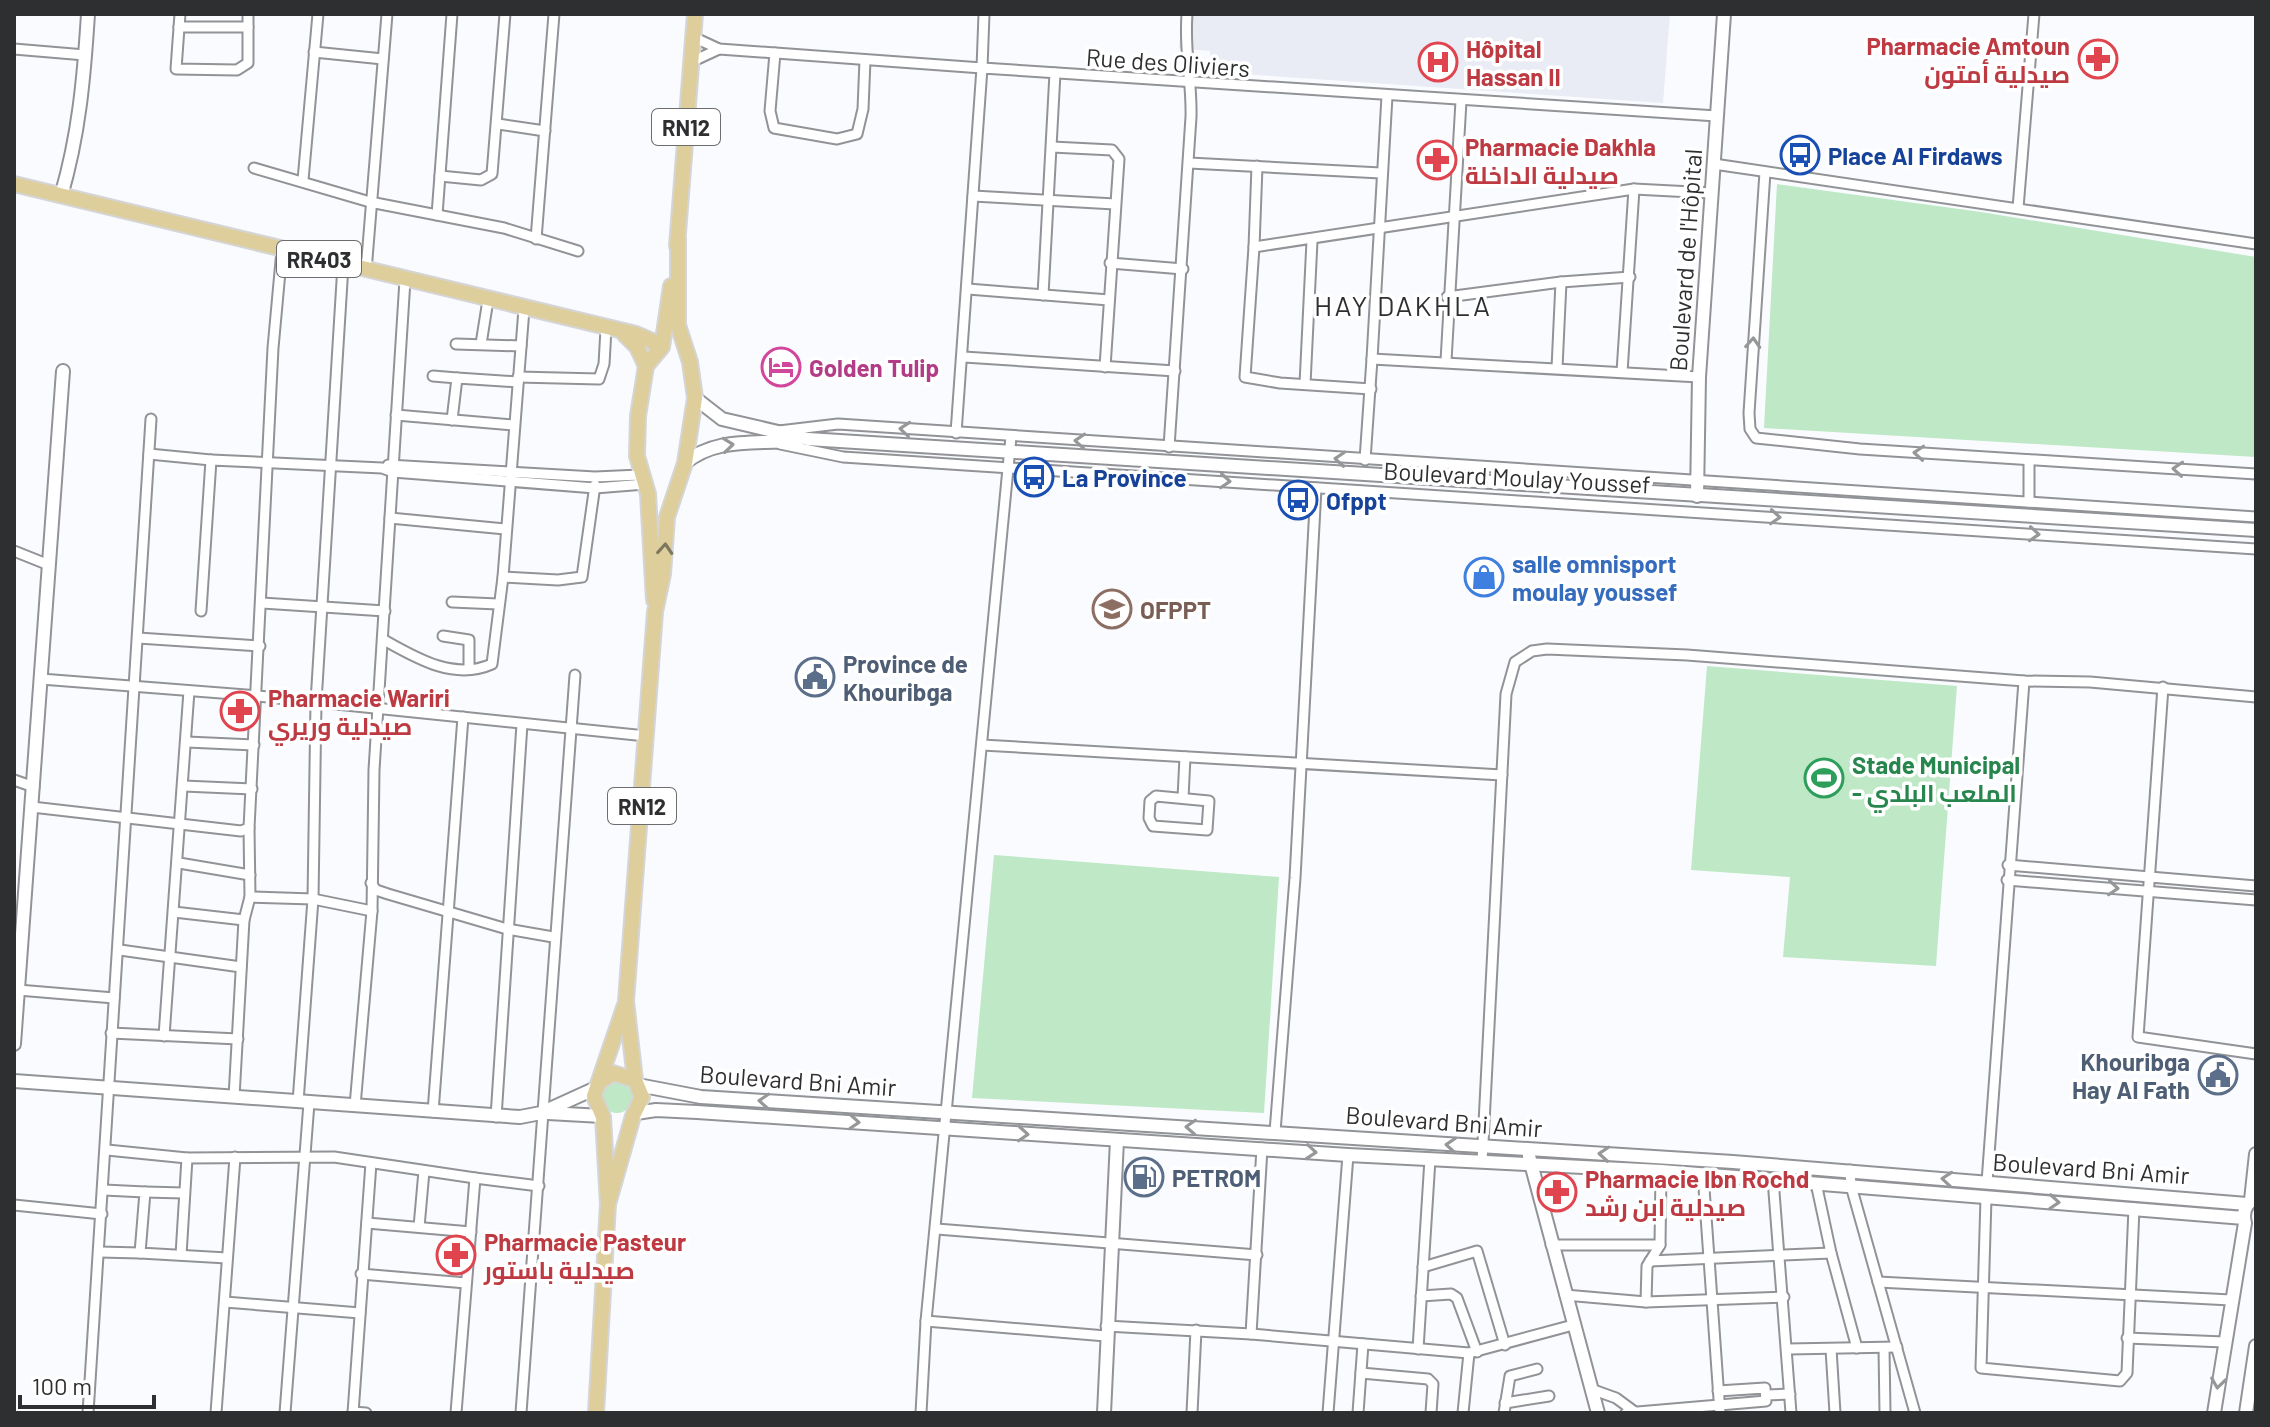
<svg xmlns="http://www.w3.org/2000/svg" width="2270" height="1427" font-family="Barlow,Cairo,sans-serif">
<rect width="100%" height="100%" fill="#fafbff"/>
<polygon fill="#e9ecf5" points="1182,14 1670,14 1663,103 1212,72 1210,51 1179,48"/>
<g fill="#bee8c6">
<polygon points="1777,184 1981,212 2256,257 2256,457 1764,428"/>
<polygon points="1707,666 1957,686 1936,966 1783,957 1790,877 1691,870"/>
<polygon points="994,855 1279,877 1264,1113 972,1098"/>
<circle cx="617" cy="1097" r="16"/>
</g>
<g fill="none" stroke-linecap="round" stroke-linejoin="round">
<defs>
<g id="street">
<polyline points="180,14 176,69 237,70 248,63 248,14"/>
<polyline points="179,27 248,27"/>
<polyline points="693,37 719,49 982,68 984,14"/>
<polyline points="14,49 85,55"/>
<polyline points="314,52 383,59"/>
<polyline points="775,53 770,111 774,128 837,139 857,134 863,109 865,60"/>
<polyline points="691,62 719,49"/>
<polyline points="498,124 545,131"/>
<polyline points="1052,147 1112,150 1119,159 1105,367"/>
<polyline points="1189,163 1381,173"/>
<polyline points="1714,164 2256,244"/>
<polyline points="254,168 370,202 437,215 452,14"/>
<polyline points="1765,172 1749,413 1750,429 1756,438 1860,449 2256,474"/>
<polyline points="440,176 481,180 492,174 505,14"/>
<polyline points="303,180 318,14"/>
<polyline points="973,196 1115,204"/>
<polyline points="2018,208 2034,14"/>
<polyline points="437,215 504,228 578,251"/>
<polyline points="536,239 554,14"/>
<polyline points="1254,247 1257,166"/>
<polyline points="1110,263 1183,269"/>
<polyline points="366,271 387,14"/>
<polyline points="968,289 1109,300"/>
<polyline points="1043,295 1055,73"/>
<polyline points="1447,297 1561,282 1630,277"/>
<polyline points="456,344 521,346"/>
<polyline points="481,344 488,300"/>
<polyline points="964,357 1175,371"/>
<polyline points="1372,359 1387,96"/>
<polyline points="1446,361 1461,101"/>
<polyline points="1557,368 1561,282"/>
<polyline points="1622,372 1634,189"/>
<polyline points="433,376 457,378"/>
<polyline points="518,377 599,379 604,364 606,329"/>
<polyline points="1305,384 1312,241"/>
<polyline points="1371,389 1280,383 1245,377 1254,247 1634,189 1711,193"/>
<polyline points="396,415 513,425"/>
<polyline points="452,420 457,378 518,382"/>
<polyline points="779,431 838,424 2256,517"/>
<polyline points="956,433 982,68 1717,116"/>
<polyline points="780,444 843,457 2256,549"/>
<path d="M 1169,447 L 1191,117 C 1192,80 1184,53 1187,14"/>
<polyline points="149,454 211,460"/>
<polyline points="1365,460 1372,359 1699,377"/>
<polyline points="388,465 595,477 640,475"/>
<polyline points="2029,502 2029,460"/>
<polyline points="390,518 505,529"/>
<polyline points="14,551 49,565"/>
<polyline points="503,577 558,580 582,577 595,485"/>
<polyline points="452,602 498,604"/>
<polyline points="262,603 385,611"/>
<polyline points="201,611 211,460 382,468 393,472 595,488 645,484"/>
<polyline points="443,636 469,640 469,668"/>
<polyline points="138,638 260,646"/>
<path d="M 384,640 C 416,658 454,681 492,664 L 503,577 L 524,309"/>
<polyline points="41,679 258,696 646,736"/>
<polyline points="2163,687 2138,1037 2256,1054"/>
<polyline points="187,742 254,745"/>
<polyline points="982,745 1502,775"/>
<polyline points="14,780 34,787"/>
<polyline points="184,786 252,789"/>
<polygon points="1156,796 1209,801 1207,830 1153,826 1149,818 1150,801"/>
<polyline points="1183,798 1185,757"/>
<polyline points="32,807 241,831 249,828"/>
<polyline points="179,863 250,875"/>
<polyline points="2008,865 2256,886"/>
<polyline points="2007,880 2256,900"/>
<polyline points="371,883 376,890 388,894 507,929 553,937"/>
<polyline points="250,897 313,899 372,911"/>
<polyline points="174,912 244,920"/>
<polyline points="120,950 241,967"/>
<polyline points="18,990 114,998"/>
<polyline points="111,1033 238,1039"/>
<polyline points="164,1036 189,691"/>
<polyline points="234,1097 244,920 250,897 249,828 273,348 282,250"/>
<polyline points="298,1102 313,899 316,702 343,265"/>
<polyline points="355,1106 372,911 374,770 405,280"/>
<polyline points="433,1112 463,717"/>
<polyline points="496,1117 522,724"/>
<polyline points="1275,1132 1295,878 1316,488"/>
<polyline points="107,1150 187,1158 334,1157 475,1178"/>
<polyline points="1482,1162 1506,694 1515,662 1532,651 1547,649 1687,655 2024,681 2090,682 2256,697"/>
<polyline points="1850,1170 1851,1186 1915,1413"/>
<polyline points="1703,1174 1720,1413"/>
<polyline points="1773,1179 1791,1413"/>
<polyline points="1987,1182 2024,681"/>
<polyline points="1816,1183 1831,1253 1857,1348"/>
<polyline points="104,1190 145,1192 140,1253 227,1258"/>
<polyline points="145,1192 184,1193"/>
<polyline points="1986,1198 1981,1368 2120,1381 2127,1373 2134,1208"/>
<polyline points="14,1205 102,1214"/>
<polyline points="367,1223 471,1232"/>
<polyline points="419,1227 424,1171"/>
<polyline points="937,1229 1257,1255"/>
<polyline points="1551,1245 1660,1245"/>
<polyline points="100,1252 140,1253"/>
<polyline points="181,1255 187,1158"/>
<polyline points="1650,1261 1831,1253"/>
<polyline points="1423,1267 1477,1251 1505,1345"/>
<polyline points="361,1274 466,1283"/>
<polyline points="1878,1282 2231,1300"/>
<polyline points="1565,1295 1646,1302 1784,1297"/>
<polyline points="1421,1296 1451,1294 1457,1298 1477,1352"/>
<polyline points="225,1302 360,1313"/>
<polyline points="1646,1302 1647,1266 1660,1245 1661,1171"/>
<polyline points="926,1321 1106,1336"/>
<polyline points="1106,1326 1251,1334 1469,1353 1573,1325"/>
<polyline points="1251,1334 1262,1148"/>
<polyline points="2127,1338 2224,1342"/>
<polyline points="1884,1348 1885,1413"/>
<polyline points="1418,1349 1430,1159"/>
<polyline points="1788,1349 1897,1347"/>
<polyline points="1831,1349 1835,1413"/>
<polyline points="1361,1373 1428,1379 1433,1384 1431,1413"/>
<polyline points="1591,1389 1616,1398 1635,1412"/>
<polyline points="1766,1395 1790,1394"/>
<polyline points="1505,1403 1549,1396"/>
<polyline points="353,1412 366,1413"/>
<polyline points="88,1413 151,419"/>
<polyline points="216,1413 235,1157"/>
<polyline points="285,1413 309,1103"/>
<polyline points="353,1413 371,1163"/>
<polyline points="456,1413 475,1178 539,1186"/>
<polyline points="521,1413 575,675"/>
<polyline points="921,1413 926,1321 1011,437"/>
<polyline points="1192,1413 1196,1330"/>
<polyline points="1328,1413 1348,1155"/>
<polyline points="1358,1413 1363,1344"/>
<polyline points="1463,1413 1469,1353"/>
<polyline points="1504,1413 1510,1376 1537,1369"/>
<polyline points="1626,1413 1766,1401 1765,1388 1718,1391"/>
</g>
<g id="secondary">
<path d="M 61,196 C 79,135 84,77 88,14"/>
<polyline points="695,398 722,419 808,439 2256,530"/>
<path d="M 685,463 C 717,436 758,445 797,440"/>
<polyline points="1697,496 1699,377 1724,14"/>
<polyline points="14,1044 63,371"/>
<polyline points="14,1081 520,1117 541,1113 596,1088"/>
<polyline points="638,1085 701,1097 1733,1162 2247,1204"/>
<polyline points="548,1113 602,1116"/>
<polyline points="636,1113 656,1110 697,1112 1348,1155 1661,1171 2244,1218"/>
<polyline points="1529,1156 1598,1413"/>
<polyline points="2251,1200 2256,1154"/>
<polyline points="1104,1413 1117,1140"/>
<path d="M 2214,1413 L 2245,1223 C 2242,1212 2246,1203 2256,1198"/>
<polyline points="2246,1413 2256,1346"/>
</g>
<g id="primary">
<polyline points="14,184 636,334 652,341 659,349"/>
<polyline points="677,246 695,14"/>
<polyline points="624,334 637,347 646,366"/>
<polyline points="654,600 648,494 637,456 638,416 646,366 662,347 671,286"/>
<polyline points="600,1082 613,1073 635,1080"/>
<polyline points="608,1204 633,1116 642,1097 635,1080 626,1001 655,612 663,574 667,517 685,463 695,398 690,362 678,325 678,240"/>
<polyline points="596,1413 608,1204 603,1117 594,1096 625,1005"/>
</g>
</defs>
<use href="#street" stroke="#919396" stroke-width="13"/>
<use href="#secondary" stroke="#919396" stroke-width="16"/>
<use href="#primary" stroke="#d5d5d6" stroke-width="18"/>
<use href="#street" stroke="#fff" stroke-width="9"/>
<use href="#secondary" stroke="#fff" stroke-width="12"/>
<use href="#primary" stroke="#ddce9b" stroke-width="14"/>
</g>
<defs><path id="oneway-chevron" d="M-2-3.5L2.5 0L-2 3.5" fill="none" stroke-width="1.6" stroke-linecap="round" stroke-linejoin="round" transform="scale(2)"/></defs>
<g stroke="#969798">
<use href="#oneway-chevron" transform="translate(1753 343) rotate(-86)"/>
<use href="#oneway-chevron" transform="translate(905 429) rotate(-175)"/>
<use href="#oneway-chevron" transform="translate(1080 441) rotate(-176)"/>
<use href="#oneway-chevron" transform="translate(728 445) rotate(-6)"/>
<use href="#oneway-chevron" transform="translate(1919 453) rotate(-176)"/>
<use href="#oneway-chevron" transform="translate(1340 459) rotate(-176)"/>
<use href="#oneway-chevron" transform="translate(2178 469) rotate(-176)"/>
<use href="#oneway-chevron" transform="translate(1225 481) rotate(4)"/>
<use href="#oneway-chevron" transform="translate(1775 517) rotate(4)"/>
<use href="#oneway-chevron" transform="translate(2034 534) rotate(4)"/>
<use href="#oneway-chevron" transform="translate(2113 888) rotate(4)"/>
<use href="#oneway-chevron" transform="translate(764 1101) rotate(-176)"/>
<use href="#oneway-chevron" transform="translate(854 1122) rotate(4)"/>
<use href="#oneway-chevron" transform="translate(1191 1127) rotate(-177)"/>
<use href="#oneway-chevron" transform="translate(1023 1134) rotate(4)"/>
<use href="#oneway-chevron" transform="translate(1451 1145) rotate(-176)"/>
<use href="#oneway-chevron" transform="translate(1311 1152) rotate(5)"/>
<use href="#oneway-chevron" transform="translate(1604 1154) rotate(-176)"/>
<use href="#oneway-chevron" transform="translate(1947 1179) rotate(-175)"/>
<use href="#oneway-chevron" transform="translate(2054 1202) rotate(4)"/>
<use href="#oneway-chevron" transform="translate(2218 1383) rotate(98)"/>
</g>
<use stroke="#7d7760" href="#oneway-chevron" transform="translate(665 549) rotate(-86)"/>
<defs>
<symbol id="pharmacy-ring" viewBox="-11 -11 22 22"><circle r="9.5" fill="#fff" stroke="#e0444e" stroke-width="1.5"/><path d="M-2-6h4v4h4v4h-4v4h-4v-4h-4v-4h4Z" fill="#e0444e"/></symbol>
<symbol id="hospital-ring" viewBox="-11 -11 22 22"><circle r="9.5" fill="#fff" stroke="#e0444e" stroke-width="1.5"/><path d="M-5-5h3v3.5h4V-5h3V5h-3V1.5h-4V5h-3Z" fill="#e0444e"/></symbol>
<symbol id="bus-ring" viewBox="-11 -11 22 22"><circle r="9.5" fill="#fff" stroke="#1a4fb4" stroke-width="1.5"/><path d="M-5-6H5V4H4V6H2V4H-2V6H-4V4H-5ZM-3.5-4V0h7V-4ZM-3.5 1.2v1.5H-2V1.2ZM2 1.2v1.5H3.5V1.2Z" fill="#1a4fb4"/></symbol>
<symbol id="hotel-ring" viewBox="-11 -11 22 22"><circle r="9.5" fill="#fff" stroke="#d1479c" stroke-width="1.5"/><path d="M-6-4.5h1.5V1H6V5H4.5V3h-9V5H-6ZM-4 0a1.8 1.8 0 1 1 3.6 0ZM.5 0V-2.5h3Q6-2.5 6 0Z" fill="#d1479c"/></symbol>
<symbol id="shop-ring" viewBox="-11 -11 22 22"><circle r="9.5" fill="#fff" stroke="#3f7fe0" stroke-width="1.5"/><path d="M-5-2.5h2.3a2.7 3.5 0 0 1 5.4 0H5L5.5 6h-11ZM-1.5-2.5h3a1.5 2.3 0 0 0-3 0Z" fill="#3f7fe0"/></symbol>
<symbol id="university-ring" viewBox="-11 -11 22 22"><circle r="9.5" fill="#fff" stroke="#8d6e63" stroke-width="1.5"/><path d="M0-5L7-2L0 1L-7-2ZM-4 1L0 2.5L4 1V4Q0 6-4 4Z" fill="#8d6e63"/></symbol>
<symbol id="civic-ring" viewBox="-11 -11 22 22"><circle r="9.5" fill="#fff" stroke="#5c6f8a" stroke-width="1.5"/><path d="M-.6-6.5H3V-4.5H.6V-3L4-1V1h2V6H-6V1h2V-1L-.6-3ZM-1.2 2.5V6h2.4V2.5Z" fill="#5c6f8a"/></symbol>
<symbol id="stadium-ring" viewBox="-11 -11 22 22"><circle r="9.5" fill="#fff" stroke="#2e9e5b" stroke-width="1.5"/><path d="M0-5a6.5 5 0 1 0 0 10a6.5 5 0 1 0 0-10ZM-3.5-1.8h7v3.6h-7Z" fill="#2e9e5b"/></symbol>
<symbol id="fuel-ring" viewBox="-11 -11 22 22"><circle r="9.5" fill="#fff" stroke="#5c6f8a" stroke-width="1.5"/><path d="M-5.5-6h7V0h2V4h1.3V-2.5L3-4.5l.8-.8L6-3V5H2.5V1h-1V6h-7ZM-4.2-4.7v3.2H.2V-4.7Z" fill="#5c6f8a"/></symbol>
</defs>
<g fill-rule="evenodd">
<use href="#pharmacy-ring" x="2076" y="37" width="44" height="44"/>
<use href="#hospital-ring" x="1416" y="40" width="44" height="44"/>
<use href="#bus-ring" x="1778" y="133" width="44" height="44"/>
<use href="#pharmacy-ring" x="1415" y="138" width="44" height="44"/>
<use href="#hotel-ring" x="759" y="345" width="44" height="44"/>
<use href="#bus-ring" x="1012" y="455" width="44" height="44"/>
<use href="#bus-ring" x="1276" y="478" width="44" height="44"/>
<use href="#shop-ring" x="1462" y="555" width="44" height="44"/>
<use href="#university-ring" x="1090" y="587" width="44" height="44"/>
<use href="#civic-ring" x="793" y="655" width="44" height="44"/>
<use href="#pharmacy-ring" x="218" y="689" width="44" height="44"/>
<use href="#stadium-ring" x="1802" y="756" width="44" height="44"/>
<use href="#civic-ring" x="2196" y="1053" width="44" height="44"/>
<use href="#fuel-ring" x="1122" y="1155" width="44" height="44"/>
<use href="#pharmacy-ring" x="1535" y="1170" width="44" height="44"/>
<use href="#pharmacy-ring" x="434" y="1233" width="44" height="44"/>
</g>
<g text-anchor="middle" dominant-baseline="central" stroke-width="7" stroke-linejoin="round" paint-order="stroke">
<g fill="#fff" stroke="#6d6d6e" stroke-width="2">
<rect x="652" y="109" width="68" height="36" rx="6"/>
<rect x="277" y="241" width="84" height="36" rx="6"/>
<rect x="608" y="788" width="68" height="36" rx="6"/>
</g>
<g font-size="22" font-weight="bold" fill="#2e2f30">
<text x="686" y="127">RN12</text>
<text x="319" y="259">RR403</text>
<text x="642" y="806">RN12</text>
</g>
<g font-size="24" font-weight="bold" fill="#be3a42" stroke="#fff" text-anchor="start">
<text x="2070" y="45" text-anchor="end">Pharmacie Amtoun<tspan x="2070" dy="28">صيدلية أمتون</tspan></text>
<text x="1466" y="48">Hôpital<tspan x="1466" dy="28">Hassan II</tspan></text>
<text x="1465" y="146">Pharmacie Dakhla<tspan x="1465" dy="28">صيدلية الداخلة</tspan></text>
<text x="268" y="697">Pharmacie Wariri<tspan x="268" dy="28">صيدلية وريري</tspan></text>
<text x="1585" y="1178">Pharmacie Ibn Rochd<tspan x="1585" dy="28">صيدلية ابن رشد</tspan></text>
<text x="484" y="1241">Pharmacie Pasteur<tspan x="484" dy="28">صيدلية باستور</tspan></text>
</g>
<g font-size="24" fill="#2e2f30" stroke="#fff">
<text transform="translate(1168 62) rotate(4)">Rue des Oliviers</text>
<text transform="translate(1685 260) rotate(-86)">Boulevard de l'Hôpital</text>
<text transform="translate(1517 477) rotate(3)">Boulevard Moulay Youssef</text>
<text transform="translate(798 1080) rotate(4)">Boulevard Bni Amir</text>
<text transform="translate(1444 1121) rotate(4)">Boulevard Bni Amir</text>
<text transform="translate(2091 1168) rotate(4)">Boulevard Bni Amir</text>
</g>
<g font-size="24" font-weight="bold" fill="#164399" stroke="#fff" text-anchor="start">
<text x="1828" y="155">Place Al Firdaws</text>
<text x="1062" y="477">La Province</text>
<text x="1326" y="500">Ofppt</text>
</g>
<g font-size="24" font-weight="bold" fill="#b23c85" stroke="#fff" text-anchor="start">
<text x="809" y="367">Golden Tulip</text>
</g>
<g font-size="24" font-weight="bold" fill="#366cbe" stroke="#fff" text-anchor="start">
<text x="1512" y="563">salle omnisport<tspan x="1512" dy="28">moulay youssef</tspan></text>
</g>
<g font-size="24" font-weight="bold" fill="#785e54" stroke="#fff" text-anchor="start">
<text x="1140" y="609">OFPPT</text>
</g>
<g font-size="24" font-weight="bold" fill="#4e5e75" stroke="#fff" text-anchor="start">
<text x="843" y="663">Province de<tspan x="843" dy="28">Khouribga</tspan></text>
<text x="2190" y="1061" text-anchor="end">Khouribga<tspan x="2190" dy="28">Hay Al Fath</tspan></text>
<text x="1172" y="1177">PETROM</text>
</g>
<g font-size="24" font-weight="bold" fill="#27864d" stroke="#fff" text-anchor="start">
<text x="1852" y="764">Stade Municipal<tspan x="1852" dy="28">- الملعب البلدي</tspan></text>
</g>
<g font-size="28" letter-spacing="2" fill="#2e2f30" stroke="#fff">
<text x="1403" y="305">HAY DAKHLA</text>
</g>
</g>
<rect width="2270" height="1427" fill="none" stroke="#2e2f30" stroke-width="32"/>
<path d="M20 1395v12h134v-12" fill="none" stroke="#2e2f30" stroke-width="4"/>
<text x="32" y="1395" font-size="24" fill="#2e2f30" stroke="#ffffff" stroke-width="6" paint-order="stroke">100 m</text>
</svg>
